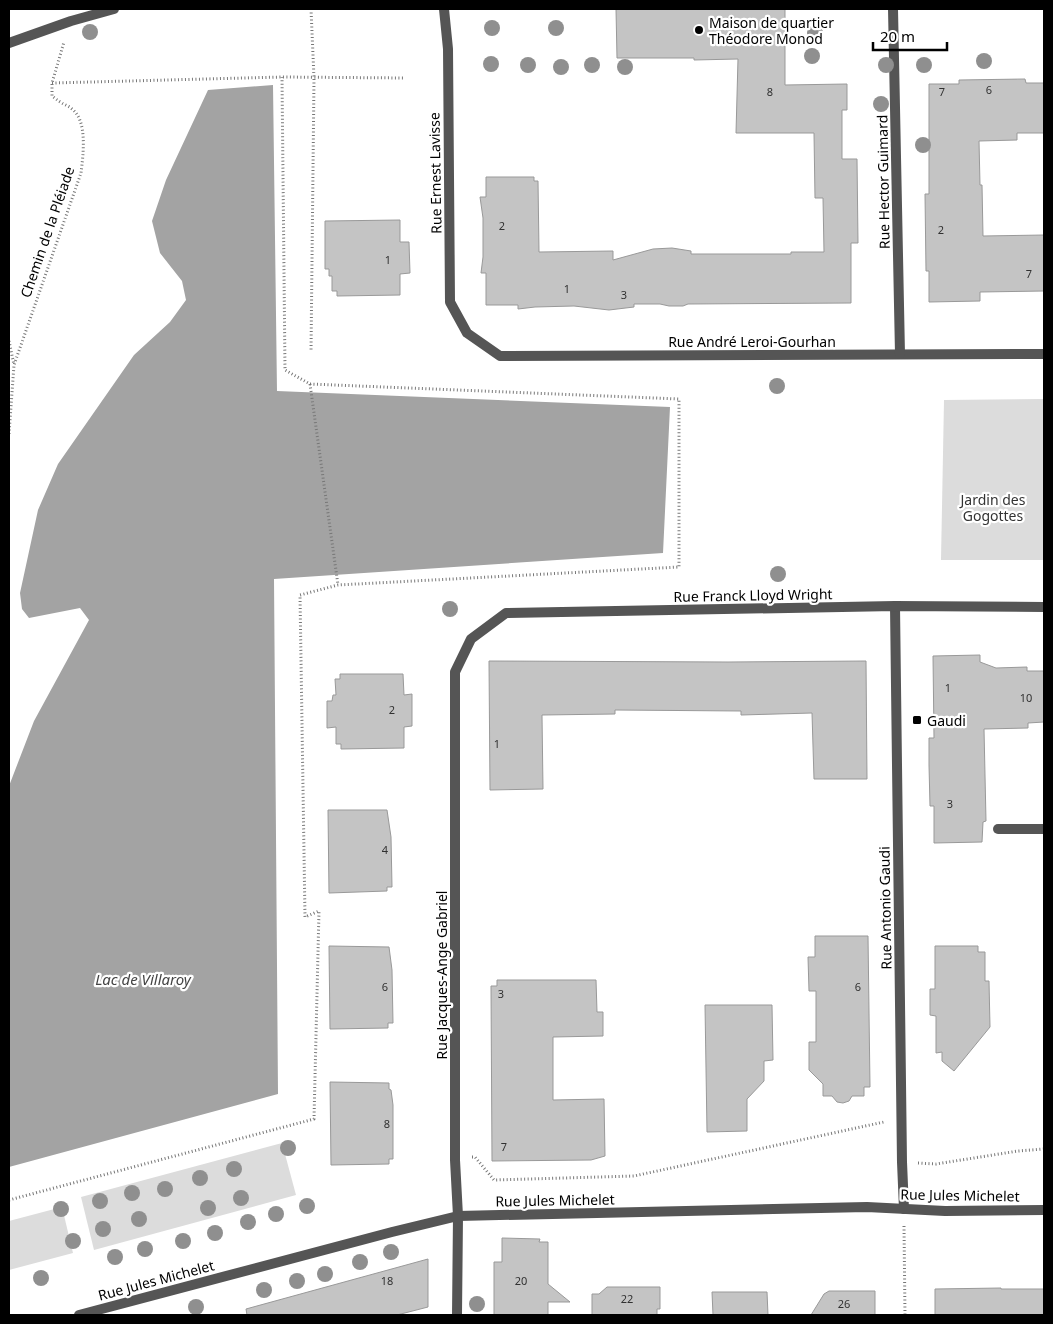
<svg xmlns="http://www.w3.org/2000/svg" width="1053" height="1324" font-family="'Noto Sans',sans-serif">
<rect width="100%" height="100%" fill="#fff"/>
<g fill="#dcdcdc">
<polygon points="1044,399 1044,560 941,560 944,400"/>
<polygon points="282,1143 296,1195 94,1250 81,1197"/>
<polygon points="62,1207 73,1253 9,1270 9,1221"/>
</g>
<polygon fill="#a3a3a3" points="273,85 277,391 670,407 663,553 274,579 278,1094 9,1167 9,786 34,721 89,620 80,608 29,618 22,609 20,593 38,510 58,464 134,355 170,322 186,300 182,281 160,253 152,221 166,180 208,90"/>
<g fill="#c4c4c4" stroke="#999">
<polygon points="616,9 785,9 785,85 847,84 847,110 842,110 842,159 857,159 858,243 851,243 851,303 688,304 683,306 669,306 660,304 634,304 634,307 609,310 574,306 535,307 518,309 518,305 486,305 486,273 481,273 483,257 483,218 480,197 486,197 486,177 534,177 534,181 538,181 539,252 613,251 613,260 653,249 672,248 691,251 691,254 791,254 791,252 824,252 823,198 815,198 814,133 736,133 738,59 694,60 694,58 617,58"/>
<polygon points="1025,79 1026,83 1044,83 1044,133 1017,133 1017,140 979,141 980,185 982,185 983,236 1044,235 1044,291 980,292 980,301 929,302 929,271 926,271 925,194 929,194 929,84 959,84 959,80"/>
<polygon points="400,220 400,242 409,242 410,273 400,274 400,295 337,296 337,291 332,291 332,276 329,276 329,269 325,269 325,221"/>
<polygon points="980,655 980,662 996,668 1027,667 1027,671 1044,671 1044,722 1028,723 1028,728 984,729 986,821 983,822 982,842 934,843 934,806 930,806 929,765 929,738 934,738 933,656"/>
<polygon points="489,661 728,662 866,661 867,779 814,779 812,713 741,715 741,711 615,710 615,714 542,715 543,789 490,790"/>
<polygon points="340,674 403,674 404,695 412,694 412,726 404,727 404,748 341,749 341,744 336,744 336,727 327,728 327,701 332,701 333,695 336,695 335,679 340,679"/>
<polygon points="328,810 387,810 391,837 392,887 387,887 387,891 329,893"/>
<polygon points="815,936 868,936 870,1087 864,1087 864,1096 852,1096 849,1101 843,1103 837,1102 832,1096 823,1096 823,1084 809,1070 809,1042 816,1042 816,991 809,991 808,957 815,957"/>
<polygon points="329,946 389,947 392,970 393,1023 388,1023 388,1028 330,1029"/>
<polygon points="935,946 978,946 978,952 985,952 985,981 989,981 990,1027 954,1071 942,1061 942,1052 936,1053 936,1016 930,1015 930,989 935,989"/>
<polygon points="497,980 596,980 597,1012 603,1012 603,1036 553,1037 553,1100 604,1099 605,1156 591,1160 492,1161 491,986 497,986"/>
<polygon points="705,1005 772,1005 773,1060 764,1061 764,1081 747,1099 747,1131 707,1132"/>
<polygon points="330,1082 389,1083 389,1089 391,1090 393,1105 393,1159 389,1159 389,1164 331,1165"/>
<polygon points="502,1238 540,1239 539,1242 548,1242 548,1284 570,1302 548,1302 548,1315 494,1315 494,1262 502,1262"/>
<polygon points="428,1259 428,1307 397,1315 247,1315 246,1309"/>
<polygon points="607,1287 660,1287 660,1309 657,1309 657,1315 592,1315 592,1294 599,1294"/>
<polygon points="1001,1288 1001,1289 1044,1289 1044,1315 935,1315 935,1289"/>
<polygon points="829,1291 875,1291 875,1315 811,1315 824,1294"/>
<polygon points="712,1292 767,1292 768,1315 713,1315"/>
</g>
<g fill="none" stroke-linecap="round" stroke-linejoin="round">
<g stroke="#777" stroke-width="3" stroke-dasharray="1 2.5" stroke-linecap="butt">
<polyline points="311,9 314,78 311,352"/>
<polyline points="52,83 282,77 405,78"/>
<polyline points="9,341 14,365"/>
<polyline points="310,384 338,585"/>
<path d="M 9,434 L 14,365 L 81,173 C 83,156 88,121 72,109 C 69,106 65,105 62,103 C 58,101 55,98 52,96 L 52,83 L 64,42"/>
<polyline points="472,1157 475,1157 494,1180 634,1176 884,1122"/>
<polyline points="918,1163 936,1164 1018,1151 1044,1149"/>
<polyline points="9,1200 314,1119 319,911 305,917 300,595 338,585 679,567 679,399 310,384 285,370 282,77"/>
<polyline points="904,1226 905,1315"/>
</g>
<polyline stroke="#555" stroke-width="10" points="998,829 1044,829"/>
<g stroke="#555" stroke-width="10">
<polyline points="444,9 448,49 450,302 467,333 500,356 1044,354"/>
<polyline points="893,9 900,354"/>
<polyline points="895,606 902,1162 904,1209"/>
<polyline points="79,1315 392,1232 458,1216 867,1207 945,1211 1044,1210"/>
<polyline points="457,1315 458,1216 455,1160 455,672 471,639 506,613 895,606 1044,607"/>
</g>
<polyline stroke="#555" stroke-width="10" points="9,43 71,21 114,9"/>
</g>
<g fill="#8f8f8f">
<circle cx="492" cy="28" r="8"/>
<circle cx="556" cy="28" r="8"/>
<circle cx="90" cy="32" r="8"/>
<circle cx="815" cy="33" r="8"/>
<circle cx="812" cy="56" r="8"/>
<circle cx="984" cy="61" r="8"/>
<circle cx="491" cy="64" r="8"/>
<circle cx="528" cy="65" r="8"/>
<circle cx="592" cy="65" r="8"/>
<circle cx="886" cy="65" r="8"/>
<circle cx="924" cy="65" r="8"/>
<circle cx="561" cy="67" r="8"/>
<circle cx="625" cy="67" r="8"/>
<circle cx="881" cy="104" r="8"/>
<circle cx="923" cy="145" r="8"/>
<circle cx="777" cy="386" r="8"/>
<circle cx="778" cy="574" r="8"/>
<circle cx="450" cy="609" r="8"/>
<circle cx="288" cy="1148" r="8"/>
<circle cx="234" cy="1169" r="8"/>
<circle cx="200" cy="1178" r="8"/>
<circle cx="165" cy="1189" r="8"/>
<circle cx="132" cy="1193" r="8"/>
<circle cx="241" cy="1198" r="8"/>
<circle cx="100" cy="1201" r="8"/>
<circle cx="307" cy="1206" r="8"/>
<circle cx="208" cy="1208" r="8"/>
<circle cx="61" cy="1209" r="8"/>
<circle cx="276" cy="1214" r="8"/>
<circle cx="139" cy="1219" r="8"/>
<circle cx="248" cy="1222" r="8"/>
<circle cx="103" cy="1229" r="8"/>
<circle cx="215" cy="1233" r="8"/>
<circle cx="73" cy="1241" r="8"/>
<circle cx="183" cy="1241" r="8"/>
<circle cx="145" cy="1249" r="8"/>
<circle cx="391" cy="1252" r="8"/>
<circle cx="115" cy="1257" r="8"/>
<circle cx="360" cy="1262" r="8"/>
<circle cx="325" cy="1274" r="8"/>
<circle cx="41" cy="1278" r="8"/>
<circle cx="297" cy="1281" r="8"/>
<circle cx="264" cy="1290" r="8"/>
<circle cx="477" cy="1304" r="8"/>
<circle cx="196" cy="1307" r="8"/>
</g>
<g fill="#000" stroke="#fff" stroke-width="2">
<circle cx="699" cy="30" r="5"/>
<rect x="912" y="715" width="10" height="10" rx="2.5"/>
</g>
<g text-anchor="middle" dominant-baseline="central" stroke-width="4.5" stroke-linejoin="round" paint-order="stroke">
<g font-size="11" fill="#313131">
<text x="989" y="89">6</text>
<text x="770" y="91">8</text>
<text x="942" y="91">7</text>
<text x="502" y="225">2</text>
<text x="941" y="229">2</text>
<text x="388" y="259">1</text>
<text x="1029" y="273">7</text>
<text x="567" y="288">1</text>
<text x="624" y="294">3</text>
<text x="948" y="687">1</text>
<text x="1026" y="697">10</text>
<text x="392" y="709">2</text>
<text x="497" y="743">1</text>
<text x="950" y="803">3</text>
<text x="385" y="849">4</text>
<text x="385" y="986">6</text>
<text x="858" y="986">6</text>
<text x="501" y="993">3</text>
<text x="387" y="1123">8</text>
<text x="504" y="1146">7</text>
<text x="387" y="1280">18</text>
<text x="521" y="1280">20</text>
<text x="627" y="1298">22</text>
<text x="844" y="1303">26</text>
</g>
<g font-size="14" fill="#000" stroke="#fff" text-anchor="start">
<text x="709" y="22">Maison de quartier<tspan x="709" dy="16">Théodore Monod</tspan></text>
<text x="927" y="720">Gaudi</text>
</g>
<g font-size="14" fill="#000" stroke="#fff">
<text transform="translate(435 173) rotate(-91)">Rue Ernest Lavisse</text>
<text transform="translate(883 182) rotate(-91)">Rue Hector Guimard</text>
<text transform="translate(47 232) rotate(-71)">Chemin de la Pléiade</text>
<text x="752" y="341">Rue André Leroi-Gourhan</text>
<text transform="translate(753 595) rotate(-1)">Rue Franck Lloyd Wright</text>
<text transform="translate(885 908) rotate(-91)">Rue Antonio Gaudi</text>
<text transform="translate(441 975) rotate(-90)">Rue Jacques-Ange Gabriel</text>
<text transform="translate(960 1195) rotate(1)">Rue Jules Michelet</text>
<text transform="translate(555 1200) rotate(-1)">Rue Jules Michelet</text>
<text transform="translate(156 1280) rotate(-15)">Rue Jules Michelet</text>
</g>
<g font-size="14" fill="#333" stroke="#fff">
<text x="993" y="499">Jardin des<tspan x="993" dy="16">Gogottes</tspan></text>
</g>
<g font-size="15" font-style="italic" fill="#444" stroke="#fff">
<text x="143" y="979">Lac de Villaroy</text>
</g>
</g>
<rect width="1053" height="1324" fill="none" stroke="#000000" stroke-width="20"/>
<path d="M873 42v8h74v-8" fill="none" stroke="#000000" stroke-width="2.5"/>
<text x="880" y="42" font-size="15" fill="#000000" stroke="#ffffff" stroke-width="4" paint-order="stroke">20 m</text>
</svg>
